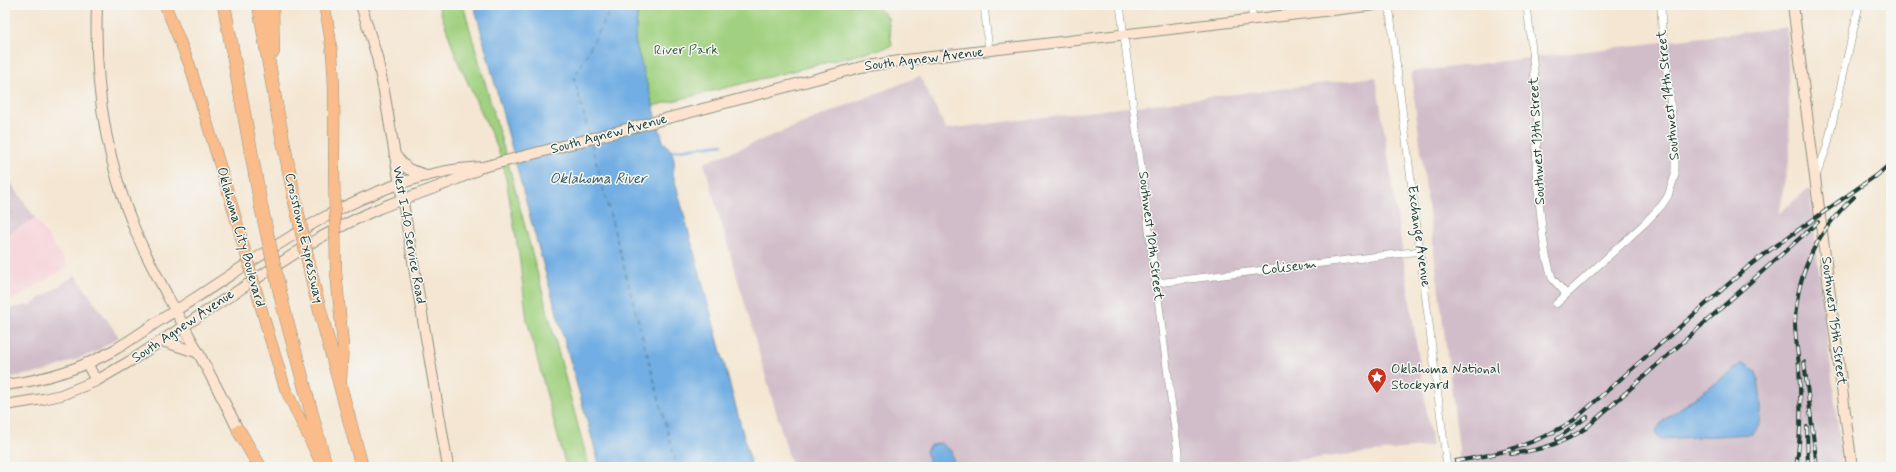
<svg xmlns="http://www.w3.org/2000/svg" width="1896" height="472" font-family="Mynerve,sans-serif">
<rect width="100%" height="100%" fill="#f6f6f2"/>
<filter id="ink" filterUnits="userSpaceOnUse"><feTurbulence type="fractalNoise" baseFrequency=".025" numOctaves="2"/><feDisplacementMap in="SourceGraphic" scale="8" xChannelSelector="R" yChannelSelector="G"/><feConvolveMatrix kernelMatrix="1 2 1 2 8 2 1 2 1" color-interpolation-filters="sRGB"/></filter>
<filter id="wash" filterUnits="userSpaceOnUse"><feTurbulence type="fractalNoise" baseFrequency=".012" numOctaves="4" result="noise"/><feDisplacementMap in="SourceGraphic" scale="16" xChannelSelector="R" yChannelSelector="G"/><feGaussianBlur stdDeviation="0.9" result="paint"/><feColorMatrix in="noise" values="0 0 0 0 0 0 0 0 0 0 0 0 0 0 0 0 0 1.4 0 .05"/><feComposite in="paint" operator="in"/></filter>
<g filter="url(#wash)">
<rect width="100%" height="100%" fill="#f4e6d2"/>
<polygon fill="#f6cfd6" points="35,218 68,266 16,298 5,300 5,236"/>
<g fill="#d1bdc9">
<polygon points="1787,27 1790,156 1778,214 1809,188 1843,467 1459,467 1459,448 1411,72"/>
<polygon points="920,76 946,129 1376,77 1432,446 1231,467 792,467 704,163"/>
<polygon points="5,174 35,218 5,236"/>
<polygon points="75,275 119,337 95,352 43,372 5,378 5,309 31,305"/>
</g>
<g fill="#a1d180" stroke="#60875a">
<polygon points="438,5 463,5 511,174 589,467 566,467 527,320 519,255 506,179 498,149 457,59"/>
<polygon points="638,5 876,5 888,18 892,46 653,106 635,41"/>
</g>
<g fill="#72aee3" stroke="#48768c">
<path d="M 474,5 L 638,5 L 635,41 L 663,141 C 674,153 676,158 673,174 L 752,467 L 600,467 L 533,228 Z"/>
<path d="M 1741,364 L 1745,364 L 1756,371 C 1759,385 1764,409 1759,423 C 1758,427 1754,431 1752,434 L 1661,439 L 1656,435 L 1656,430 L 1663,421 Z"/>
<polygon points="941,443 951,451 955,467 931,467 926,451 929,446"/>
</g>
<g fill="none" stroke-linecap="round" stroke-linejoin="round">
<polyline stroke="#72aee3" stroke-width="2.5" points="672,151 723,144"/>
<g stroke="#345960" stroke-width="1" stroke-dasharray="5 4" stroke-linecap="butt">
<polyline points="589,134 574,78 613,5"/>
<polyline points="591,143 677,467"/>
</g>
</g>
</g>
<g filter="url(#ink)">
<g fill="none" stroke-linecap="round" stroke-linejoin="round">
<defs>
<g id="street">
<polyline points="984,5 989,51"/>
<polyline points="1120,5 1178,453 1178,461 1176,467"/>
<polyline points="1251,5 1253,20"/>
<polyline points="1389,5 1447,467"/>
<polyline points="1527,5 1538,107 1536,172 1543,237 1546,256 1552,278 1566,294"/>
<polyline points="1816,176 1827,147 1859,5"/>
<polyline points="1157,283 1421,251"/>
<polyline points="1556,304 1645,223 1662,205 1668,196 1675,175 1675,142 1662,29 1661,5"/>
</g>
<g id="secondary">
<path d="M 97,5 C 94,82 105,158 135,230 C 144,253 157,275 168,297 C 193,343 219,389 241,436"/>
<polyline points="361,5 377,57 384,91 448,467"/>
<polyline points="1793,5 1852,467"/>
<polyline points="395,155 408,169 426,175"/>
<polyline points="162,341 199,353"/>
<polyline points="87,363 96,381"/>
<path d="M 5,385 C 43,380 81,369 114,350 C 130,341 146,329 162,319 C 252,264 341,191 447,171 C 459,168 472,168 483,167 L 861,67 L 906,60 L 1375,5"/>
<path d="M 5,405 L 43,399 L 61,395 L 96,381 L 132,360 L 314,241 C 336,229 357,218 380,208 C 412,195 446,186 477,170"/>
</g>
<g id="primary">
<polyline points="165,5 190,66 234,212"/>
<path d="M 324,5 C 337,58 334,113 334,167"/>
<polyline points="336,272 343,345 341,381"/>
<polyline points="268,332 285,388 320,461"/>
</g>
<g id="highway">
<polyline points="224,5 261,206"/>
<polyline points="259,5 276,105 295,201"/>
<polyline points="272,5 273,52"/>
<polyline points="315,292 362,467"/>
<polyline points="283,306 326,467"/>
<polyline points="239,431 260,467"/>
</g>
</defs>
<use href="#street" stroke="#8a9283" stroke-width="8"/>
<use href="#secondary" stroke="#8a9283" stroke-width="12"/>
<use href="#primary" stroke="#8a9283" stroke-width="12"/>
<use href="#highway" stroke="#8a9283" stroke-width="14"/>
<use href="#street" stroke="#fff" stroke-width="7"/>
<use href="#secondary" stroke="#fde4d0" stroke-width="10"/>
<use href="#primary" stroke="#f9bc8a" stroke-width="11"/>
<use href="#highway" stroke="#f9bc8a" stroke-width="13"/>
<defs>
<g id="rail">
<polyline points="1875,177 1891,163"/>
<polyline points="1804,362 1817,467"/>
<polyline points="1807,427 1808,467"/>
<polyline points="1557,439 1587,417"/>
<path d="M 1511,454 C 1540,450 1562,444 1586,428 L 1818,222"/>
<path d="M 1456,461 C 1499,455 1537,444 1574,420 L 1749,266 L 1767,252 L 1878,174"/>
<path d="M 1796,467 C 1802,434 1801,400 1799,367 C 1798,352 1795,337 1795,322 C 1797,272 1818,230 1854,197"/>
</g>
</defs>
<use href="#rail" stroke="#1f3d34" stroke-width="4"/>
<use href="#rail" stroke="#f6f6f2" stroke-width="2.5" stroke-dasharray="8" stroke-linecap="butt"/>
<defs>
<g id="primary-bridge">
<polyline points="334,167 336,272"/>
<polyline points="234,212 268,332"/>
</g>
<g id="highway-bridge">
<polyline points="295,201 315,292"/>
<polyline points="261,206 283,306"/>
</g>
</defs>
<use href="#primary-bridge" stroke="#8a9283" stroke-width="12" stroke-linecap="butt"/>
<use href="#highway-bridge" stroke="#8a9283" stroke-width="14" stroke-linecap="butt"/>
<use href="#primary-bridge" stroke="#f9bc8a" stroke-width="11"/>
<use href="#highway-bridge" stroke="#f9bc8a" stroke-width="13"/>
</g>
</g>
<defs>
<symbol id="sight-pin" viewBox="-11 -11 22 30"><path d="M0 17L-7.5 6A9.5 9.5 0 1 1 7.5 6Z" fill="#c8321e" stroke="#f6f6f2"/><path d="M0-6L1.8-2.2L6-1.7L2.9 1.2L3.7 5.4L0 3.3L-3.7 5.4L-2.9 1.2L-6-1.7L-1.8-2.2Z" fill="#fff"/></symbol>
</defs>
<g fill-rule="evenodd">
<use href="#sight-pin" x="1366" y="366" width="22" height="30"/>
</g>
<g text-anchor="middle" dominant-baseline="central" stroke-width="3" stroke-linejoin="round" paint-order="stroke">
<g font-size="14" fill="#395b43" stroke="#f6f6f2">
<text x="686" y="50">River Park</text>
</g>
<g font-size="14" fill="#1f3d34" stroke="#f6f6f2">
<text transform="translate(924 59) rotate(-7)">South Agnew Avenue</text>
<text transform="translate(1668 95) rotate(-96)">Southwest 14th Street</text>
<text transform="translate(609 134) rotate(-15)">South Agnew Avenue</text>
<text transform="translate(1537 141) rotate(-93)">Southwest 13th Street</text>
<text transform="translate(409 235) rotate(80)">West I-40 Service Road</text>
<text transform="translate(1151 236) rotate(83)">Southwest 10th Street</text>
<text transform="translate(1419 236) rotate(82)">Exchange Avenue</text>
<text transform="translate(241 237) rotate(74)">Oklahoma City Boulevard</text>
<text transform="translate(304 238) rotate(77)">Crosstown Expressway</text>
<text transform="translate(1289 267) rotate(-7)">Coliseum</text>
<text transform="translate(1834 321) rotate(83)">Southwest 15th Street</text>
<text transform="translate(183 326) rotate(-34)">South Agnew Avenue</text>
</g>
<g font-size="14" fill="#1f3d34" stroke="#f6f6f2" text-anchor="start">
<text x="1391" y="369">Oklahoma National<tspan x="1391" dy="16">Stockyard</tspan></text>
</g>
<g font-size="15" font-style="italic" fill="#345960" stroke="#f6f6f2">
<text x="598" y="179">Oklahoma River</text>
</g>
</g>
<rect width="1896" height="472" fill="none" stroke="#f6f6f2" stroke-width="20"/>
</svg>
